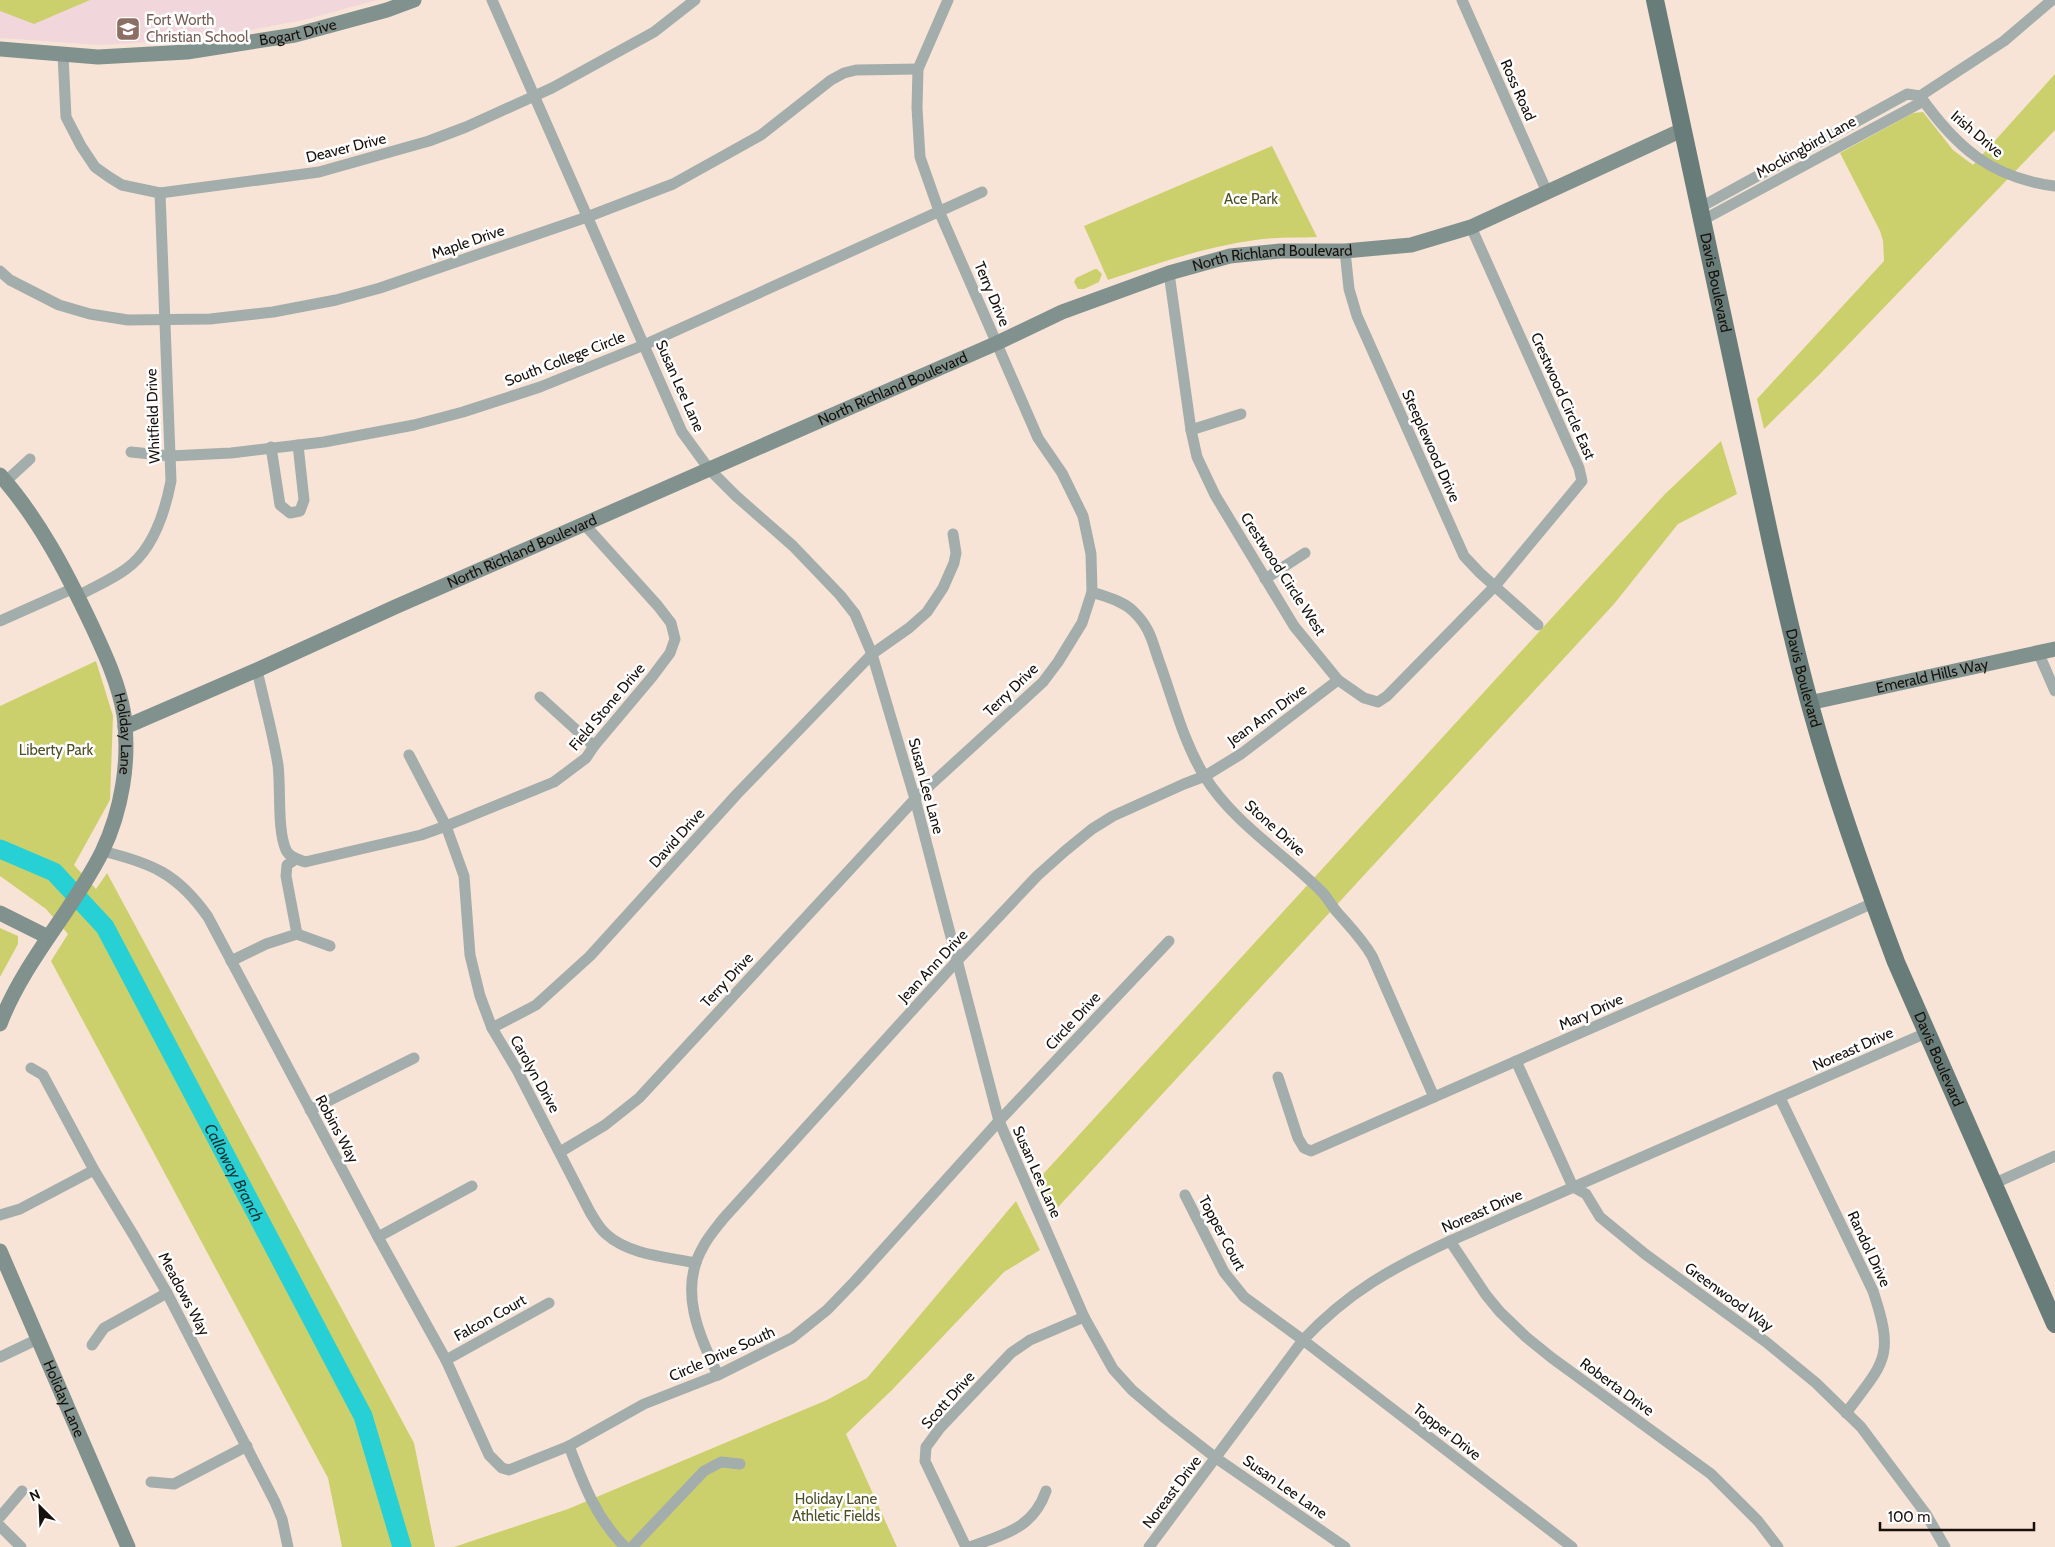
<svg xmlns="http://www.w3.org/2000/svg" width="2055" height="1547" font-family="Cabin,sans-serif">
<rect width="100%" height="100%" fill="#f8e4d6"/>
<polygon fill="#f1d7dc" points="0,0 377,0 304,20 202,39 100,45 0,38"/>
<g fill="#ccd06c">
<polygon points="0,0 90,0 34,24 0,11"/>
<polygon points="2055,74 2055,130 1819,375 1764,429 1757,399 1884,261 1883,241 1880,231 1840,153 1913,113 1923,112 1953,150 1973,165"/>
<path d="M 1272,146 L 1317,237 C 1296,238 1275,237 1255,240 C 1204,247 1156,264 1108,280 L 1084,226 Z"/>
<polygon points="1095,269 1097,269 1102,274 1099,282 1084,289 1078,289 1074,282 1076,278"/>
<polygon points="1721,441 1737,494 1678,524 1614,604 1049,1217 1035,1183 1665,494"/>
<polygon points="96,661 113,716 110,800 74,865 96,889 107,873 414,1443 435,1547 342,1547 328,1478 51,961 68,934 46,909 0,876 0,706"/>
<polygon points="0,928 18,936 18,944 0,977"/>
<polygon points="1016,1201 1040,1250 1004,1272 892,1390 846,1434 897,1547 454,1547 568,1509 827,1400 867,1378"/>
</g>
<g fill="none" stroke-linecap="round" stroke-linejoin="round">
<path stroke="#27d0d5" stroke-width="19" id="s1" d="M 0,849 L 54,872 L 105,927 L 363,1416 L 402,1547"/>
<g stroke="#a3aeac" stroke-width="11">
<polyline points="492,0 682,432 709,469 736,496 793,546 840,595 855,614 872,654 915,799 999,1121 1084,1317 1113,1369 1132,1390 1166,1419 1216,1458 1345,1547"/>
<polyline points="1462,0 1547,192"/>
<polyline points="63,55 66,117 81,146 95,167 109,177 122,185 160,193 319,172 429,141 466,127 552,88 654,32 695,0"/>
<path d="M 1920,96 C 1956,147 1991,178 2055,186"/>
<polyline points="1699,208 1907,94 1920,96 2004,41 2052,0"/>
<polyline points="1701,221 1920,103 1920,96"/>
<polyline points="1345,251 1349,289 1357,316 1464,556 1480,573 1538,625"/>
<polyline points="0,271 10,280 59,305 90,314 128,320 210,319 273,312 336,300 380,288 587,217 673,184 761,135 831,80 844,73 856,70 918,69"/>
<polyline points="1169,273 1191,430 1197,457 1215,495 1294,626 1338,680 1364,698 1378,702 1387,696 1495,586 1582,481 1579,468 1471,227"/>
<polyline points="1191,430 1241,414"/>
<polyline points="271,447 280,505 290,513 300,511 304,500 298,445"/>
<polyline points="131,452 170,456 231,453 324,442 414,425 463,412 540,387 644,345 982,192"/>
<polyline points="6,481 30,459"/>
<polyline points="1265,579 1305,553"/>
<path d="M 1092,592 C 1106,597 1123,601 1133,611 C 1150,627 1152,641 1159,661 C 1173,699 1183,742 1205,777 C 1234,823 1283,853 1321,891 C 1327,897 1331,905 1337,912 C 1350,927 1362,939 1372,956 L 1434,1097"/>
<path d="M 78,596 C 94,587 111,580 126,569 C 153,550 165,512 171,481 L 160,193"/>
<polyline points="0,621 74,588"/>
<polyline points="2038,652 2055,691"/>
<path d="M 257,670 C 264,702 273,734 278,765 C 281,789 277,830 286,850 C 290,858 298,859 305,862 L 421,835 L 446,826 L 554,782 L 586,758 L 594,746 L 652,677 L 670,653 L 675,639 L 671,623 L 658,606 L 584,524"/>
<polyline points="540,697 594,746"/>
<path d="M 409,755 L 446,826 L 464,876 L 470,955 L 480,996 L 492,1028 L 517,1070 L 590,1212 C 595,1220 599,1228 606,1234 C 629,1255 667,1257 696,1263"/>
<path d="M 102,851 C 152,863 178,874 208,917 L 378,1237 L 446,1360 L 489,1455 L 502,1468 L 509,1470 L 569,1446 L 644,1404 L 718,1375 L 792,1338 L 827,1310 L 855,1281 L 999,1121 L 1169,941"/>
<polyline points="296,859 287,865 286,876 297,934"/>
<polyline points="231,961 266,944 297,934 330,946"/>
<polyline points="492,1028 536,1005 590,956 737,794 872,654 909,628 927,612 943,588 954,563 956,553 953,534"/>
<polyline points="1516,1061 1573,1187 1586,1194 1600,1217 1645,1254 1766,1342 1816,1383 1861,1427 1926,1514 1945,1547"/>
<polyline points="31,1068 43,1075 94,1170 134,1236 167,1293 275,1502 282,1519 288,1547"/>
<polyline points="1278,1077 1298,1138 1304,1148 1311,1151 1717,973 1873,903"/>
<path d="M 1780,1098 L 1873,1291 C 1895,1357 1885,1361 1846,1413"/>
<polyline points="310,1110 414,1058"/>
<polyline points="560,1152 605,1125 639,1098 915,799 1043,682 1058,662 1082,623 1092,592 1091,554 1083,516 1062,473 1038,438 939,211 920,157 917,108 918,69 948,0"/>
<polyline points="1993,1184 2055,1156"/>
<polyline points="1185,1195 1224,1272 1244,1297 1303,1340 1572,1547"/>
<polyline points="0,1215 20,1209 94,1170"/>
<polyline points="378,1237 472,1186"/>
<polyline points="1450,1241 1486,1295 1500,1312 1526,1337 1552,1358 1711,1474 1758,1521 1778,1547"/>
<polyline points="92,1345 104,1328 167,1293"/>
<polyline points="0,1357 38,1339"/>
<polyline points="446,1360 549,1303"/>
<path d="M 718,1375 C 699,1335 678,1290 703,1247 C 708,1237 716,1228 723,1219 L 956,962 L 1037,876 L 1065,851 L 1092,829 L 1113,816 L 1184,784 L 1205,776 L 1241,754 L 1338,680"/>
<path d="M 569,1446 C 583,1483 596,1518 625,1547"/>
<polyline points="151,1482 174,1484 247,1446"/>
<polyline points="0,1517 22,1491"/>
<polyline points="0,1526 21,1547"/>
<polyline points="632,1547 704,1471 721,1462 740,1464"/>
<polyline points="966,1547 925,1461 926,1447 940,1428 1011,1353 1030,1340 1084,1317"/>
<path d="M 970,1547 C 1004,1534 1033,1529 1046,1491"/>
<path d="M 1149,1547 L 1303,1340 C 1348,1292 1392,1268 1450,1241 L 1926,1033"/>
</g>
<g stroke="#81928e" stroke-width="15">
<path id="s2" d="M 0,49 L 98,57 L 187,52 L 295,35 L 387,10 L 414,0"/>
<path id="s3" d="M 0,475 C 39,519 67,573 92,626 C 105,654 119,684 124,715 C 130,761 122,810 102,852 C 72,912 24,961 0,1024"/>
<path id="s4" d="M 1809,703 L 2055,649"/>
<path id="s5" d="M 125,727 L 257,670 L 395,607 L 997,343 L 1062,312 L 1169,273 L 1230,256 L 1280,251 L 1345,251 L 1411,245 L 1471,227 L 1682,130"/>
<polyline points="0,913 48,937"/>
<path id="s6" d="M 0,1251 L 128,1547"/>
</g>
<path stroke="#687d79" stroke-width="18" id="s7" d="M 1655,0 L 1771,542 C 1784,601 1797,660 1814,719 C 1837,801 1866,882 1896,962 L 2055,1324"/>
</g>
<defs>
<symbol id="school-square" viewBox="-11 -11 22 22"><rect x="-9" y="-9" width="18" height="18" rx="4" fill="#8d6e63" stroke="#fff"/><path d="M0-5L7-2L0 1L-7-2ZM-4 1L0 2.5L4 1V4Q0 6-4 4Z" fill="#fff"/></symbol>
</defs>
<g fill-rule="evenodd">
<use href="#school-square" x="114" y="15" width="28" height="28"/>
</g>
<g text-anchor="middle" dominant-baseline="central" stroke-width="5" stroke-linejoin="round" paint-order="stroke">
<g font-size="15" fill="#785e54" stroke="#fff" text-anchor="start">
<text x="146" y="20">Fort Worth<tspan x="146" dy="17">Christian School</tspan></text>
</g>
<g font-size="15" fill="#17100b" stroke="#fff">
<text stroke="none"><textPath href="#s2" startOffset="300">Bogart Drive</textPath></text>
<text transform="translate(1518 90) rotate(66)">Ross Road</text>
<text transform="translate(1977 134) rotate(40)">Irish Drive</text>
<text transform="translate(1806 147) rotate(-29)">Mockingbird Lane</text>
<text transform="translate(346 148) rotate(-14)">Deaver Drive</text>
<text transform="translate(468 242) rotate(-19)">Maple Drive</text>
<text stroke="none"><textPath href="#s5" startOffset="1244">North Richland Boulevard</textPath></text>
<text stroke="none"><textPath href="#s7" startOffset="289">Davis Boulevard</textPath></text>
<text transform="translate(992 294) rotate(67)">Terry Drive</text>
<text transform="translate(565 359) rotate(-21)">South College Circle</text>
<text transform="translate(680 386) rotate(66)">Susan Lee Lane</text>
<text stroke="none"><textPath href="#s5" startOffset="839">North Richland Boulevard</textPath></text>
<text transform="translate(1563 396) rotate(66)">Crestwood Circle East</text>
<text transform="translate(153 416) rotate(-92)">Whitfield Drive</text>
<text transform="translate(1431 446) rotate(66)">Steeplewood Drive</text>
<text stroke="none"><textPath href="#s5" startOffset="434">North Richland Boulevard</textPath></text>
<text transform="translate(1283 574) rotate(57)">Crestwood Circle West</text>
<text stroke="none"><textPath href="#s4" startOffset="126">Emerald Hills Way</textPath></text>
<text stroke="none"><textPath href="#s7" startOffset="694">Davis Boulevard</textPath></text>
<text transform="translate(1011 690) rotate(-44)">Terry Drive</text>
<text transform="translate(607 707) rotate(-50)">Field Stone Drive</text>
<text transform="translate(1267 715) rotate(-36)">Jean Ann Drive</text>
<text stroke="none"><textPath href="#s3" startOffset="291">Holiday Lane</textPath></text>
<text transform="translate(926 786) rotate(75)">Susan Lee Lane</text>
<text transform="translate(1275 828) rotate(42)">Stone Drive</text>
<text transform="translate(677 838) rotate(-48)">David Drive</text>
<text transform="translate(933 966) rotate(-47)">Jean Ann Drive</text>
<text transform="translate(727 980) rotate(-47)">Terry Drive</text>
<text transform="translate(1591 1012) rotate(-24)">Mary Drive</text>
<text transform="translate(1073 1021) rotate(-47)">Circle Drive</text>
<text transform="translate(1853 1049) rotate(-24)">Noreast Drive</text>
<text stroke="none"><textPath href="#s7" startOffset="1099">Davis Boulevard</textPath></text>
<text transform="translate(535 1074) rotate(61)">Carolyn Drive</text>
<text transform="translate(337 1129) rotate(62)">Robins Way</text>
<text transform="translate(1037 1172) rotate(66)">Susan Lee Lane</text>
<text transform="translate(1482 1211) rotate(-24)">Noreast Drive</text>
<text transform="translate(1222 1233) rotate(62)">Topper Court</text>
<text transform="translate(1869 1249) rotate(65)">Randol Drive</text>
<text transform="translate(184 1294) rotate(62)">Meadows Way</text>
<text transform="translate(1729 1297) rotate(36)">Greenwood Way</text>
<text transform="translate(490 1318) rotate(-29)">Falcon Court</text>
<text transform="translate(722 1354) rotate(-24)">Circle Drive South</text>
<text transform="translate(1617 1387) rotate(36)">Roberta Drive</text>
<text stroke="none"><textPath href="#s6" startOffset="161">Holiday Lane</textPath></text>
<text transform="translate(948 1400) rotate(-48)">Scott Drive</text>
<text transform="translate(1447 1432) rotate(38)">Topper Drive</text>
<text transform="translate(1285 1487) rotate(35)">Susan Lee Lane</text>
<text transform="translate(1172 1492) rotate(-53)">Noreast Drive</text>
</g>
<g font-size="15" fill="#4d4f24" stroke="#fff">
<text x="1251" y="199">Ace Park</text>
<text x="56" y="750">Liberty Park</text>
<text x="836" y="1499">Holiday Lane<tspan x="836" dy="17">Athletic Fields</tspan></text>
</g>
<g font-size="16" font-style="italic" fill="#183233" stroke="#fff">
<text stroke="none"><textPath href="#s1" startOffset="411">Calloway Branch</textPath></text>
</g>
</g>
<g transform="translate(40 1507) rotate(336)" stroke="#ffffff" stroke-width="4" paint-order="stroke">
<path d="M0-4L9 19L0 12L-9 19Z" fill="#17100b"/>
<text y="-8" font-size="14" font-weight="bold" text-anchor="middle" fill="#17100b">N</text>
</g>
<path d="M1880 1522v8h154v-8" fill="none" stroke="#17100b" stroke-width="2.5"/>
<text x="1888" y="1522" font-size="15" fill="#17100b" stroke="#ffffff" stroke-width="4" paint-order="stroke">100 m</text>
</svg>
